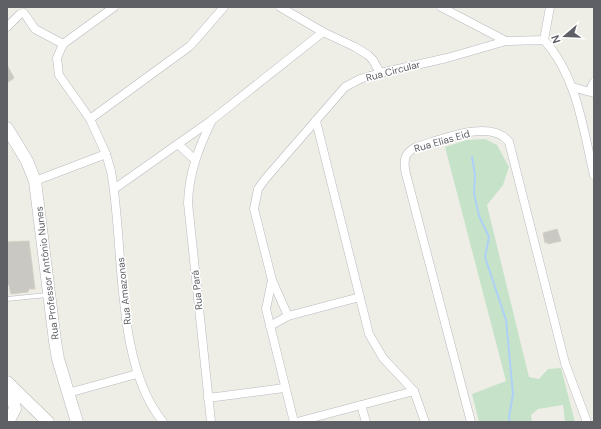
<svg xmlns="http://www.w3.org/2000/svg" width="601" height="429" font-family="'DM Sans',sans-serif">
<rect width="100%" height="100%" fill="#eeeee6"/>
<polygon fill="#c6e3c9" points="485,139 497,145 509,167 503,185 487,205 529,377 539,379 548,369 561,368 575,422 565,422 563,405 538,409 531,415 532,422 479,422 472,394 506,381 445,147 467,140"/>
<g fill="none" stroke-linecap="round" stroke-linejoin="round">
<polyline stroke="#afd0f6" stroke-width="2" points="472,157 475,175 474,193 479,216 489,237 485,257 506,320 513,394 509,417 510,422"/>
</g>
<g fill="#cac8c3" stroke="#d3d0c5">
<polygon points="7,65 14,78 7,83"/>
<polygon points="557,229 561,241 548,244 547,242 545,243 543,233"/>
<polygon points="29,241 35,289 29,289 28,292 11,294 9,285 7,285 7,242"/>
</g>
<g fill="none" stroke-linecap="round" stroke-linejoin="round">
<defs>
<polyline id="lane" points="7,299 47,295"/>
<g id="street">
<polyline points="280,7 323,32 355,47 368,55 373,60 380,73"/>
<polyline points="441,7 506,41"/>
<polyline points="7,27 20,14 24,13 35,29 63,44"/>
<polyline points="544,40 550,7"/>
<path d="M 63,44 L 57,58 L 59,75 L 90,119 L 106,154 L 111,171 C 125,246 114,362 163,422"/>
<polyline points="63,44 114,7"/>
<polyline points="572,87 594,93"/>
<polyline points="590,90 594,82"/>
<polyline points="90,119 190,46 224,7"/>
<polyline points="316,121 369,334 383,358 414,391 425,422"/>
<polyline points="178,144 194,159"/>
<polyline points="35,181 106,154"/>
<polyline points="114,189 212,120 323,32"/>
<polyline points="272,280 288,316"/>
<polyline points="270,326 288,316 360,297"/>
<polyline points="68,393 137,374"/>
<polyline points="208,398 284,388"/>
<polyline points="361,405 366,422"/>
<path d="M 211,422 L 188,203 C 189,172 199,147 212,120"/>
<path d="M 294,422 L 266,309 L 272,280 L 254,209 L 258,189 L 266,178 L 345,87 L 360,79 L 380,73 L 447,58 L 506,41 L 544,40 C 577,76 583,129 594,175"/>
<polyline points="297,422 414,391"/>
<path d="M 471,422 L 406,174 C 403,161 404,153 416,147 C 441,140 491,118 509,142 L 565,363 L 587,422"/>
</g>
<g id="secondary">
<polyline points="7,128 27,161 35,181 55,341 58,359 77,422"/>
<polyline points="7,382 48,422"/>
<polyline points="8,422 15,409 10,385"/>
</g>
</defs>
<use href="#lane" stroke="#b8babf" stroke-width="5"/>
<use href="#street" stroke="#b8babf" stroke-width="9"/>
<use href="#secondary" stroke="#b8b9be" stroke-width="13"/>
<use href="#lane" stroke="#fff" stroke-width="4"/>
<use href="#street" stroke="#fff" stroke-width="8"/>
<use href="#secondary" stroke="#fff" stroke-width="12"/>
</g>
<g text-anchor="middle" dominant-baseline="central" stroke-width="3" stroke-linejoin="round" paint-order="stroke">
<g font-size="10" fill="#5e6065" stroke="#fff">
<text transform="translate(393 71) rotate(-15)">Rua Circular</text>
<text transform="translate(442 141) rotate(-16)">Rua Elias Eid</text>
<text transform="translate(47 273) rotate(-97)">Rua Professor Antônio Nunes</text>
<text transform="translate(197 290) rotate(-96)">Rua Pará</text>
<text transform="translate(124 291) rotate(-96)">Rua Amazonas</text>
</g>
</g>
<rect width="601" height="429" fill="none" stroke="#5e6065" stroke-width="16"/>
<g transform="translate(565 36) rotate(251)" stroke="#ffffff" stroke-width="3" paint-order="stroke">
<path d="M0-3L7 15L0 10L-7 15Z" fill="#5e6065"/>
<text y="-6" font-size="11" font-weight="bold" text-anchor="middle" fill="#5e6065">N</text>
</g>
</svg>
